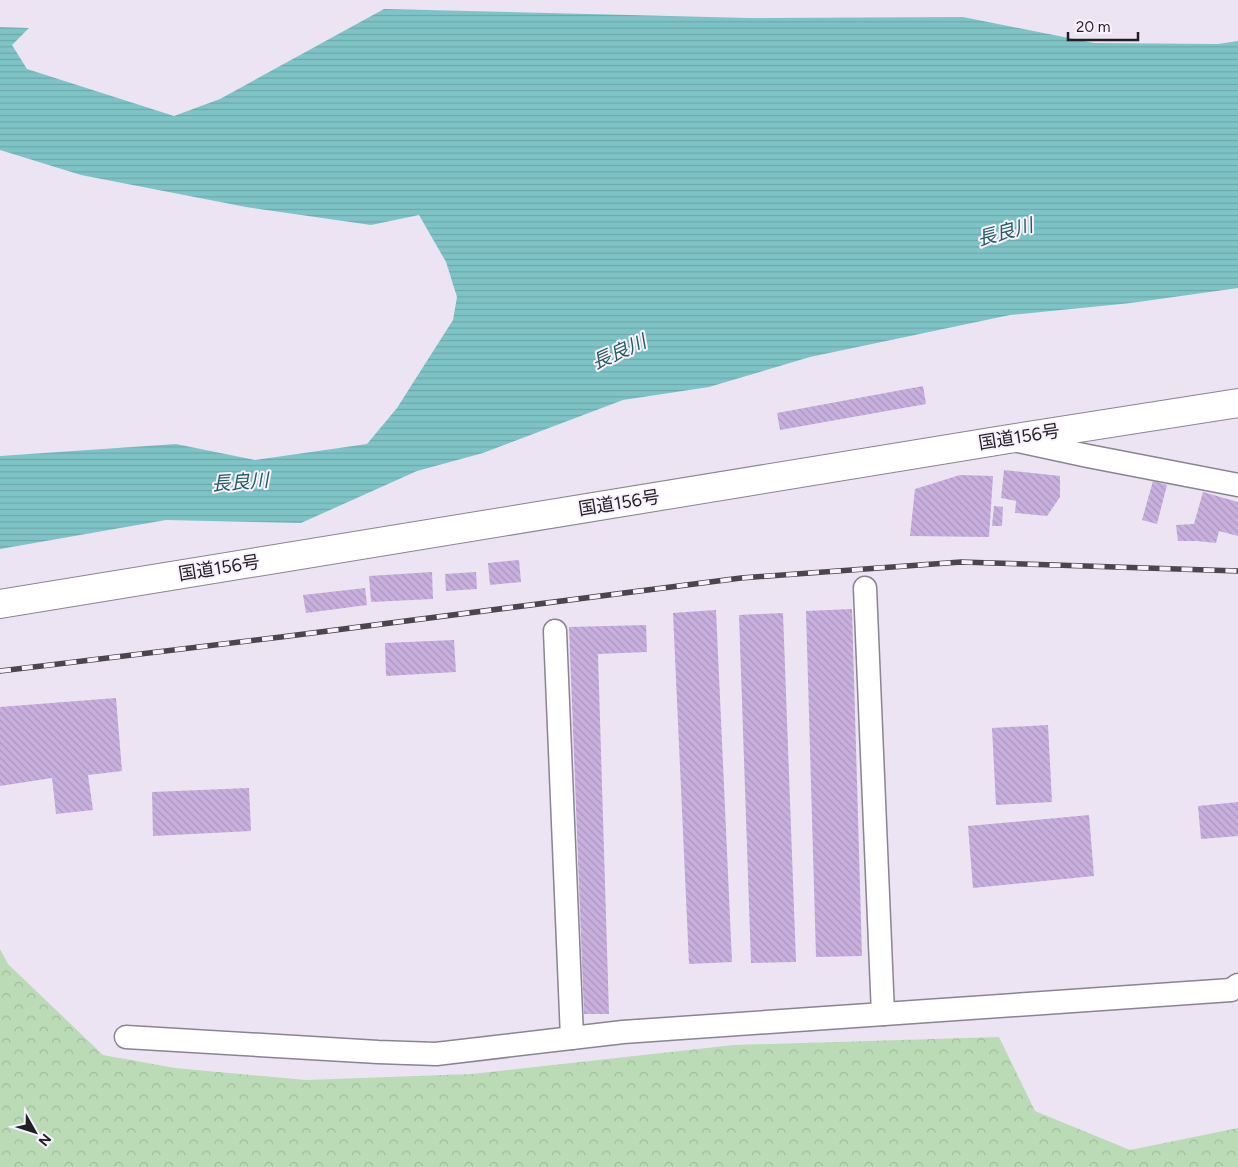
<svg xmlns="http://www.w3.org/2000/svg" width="1238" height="1167" font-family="Figtree,'Noto Sans JP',sans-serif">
<defs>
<pattern id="forest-crowns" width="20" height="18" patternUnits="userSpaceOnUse" patternTransform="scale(1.25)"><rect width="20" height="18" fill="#bbdbb6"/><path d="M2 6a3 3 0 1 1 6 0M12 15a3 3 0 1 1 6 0" fill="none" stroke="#a0bc9c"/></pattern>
<pattern id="water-rules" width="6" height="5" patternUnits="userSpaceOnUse" patternTransform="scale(1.25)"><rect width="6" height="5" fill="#7ec4c7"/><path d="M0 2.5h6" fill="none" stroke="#6da8ab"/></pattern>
<pattern id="building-back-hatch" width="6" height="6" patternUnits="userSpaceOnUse" patternTransform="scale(1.25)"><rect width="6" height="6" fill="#c8afde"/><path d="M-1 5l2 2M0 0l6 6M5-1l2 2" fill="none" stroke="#ac96be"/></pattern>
</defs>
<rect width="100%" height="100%" fill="#ece4f3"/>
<polygon fill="url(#forest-crowns)" points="0,949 8,964 103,1055 175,1068 306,1080 472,1074 734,1045 999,1037 1035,1111 1130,1150 1238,1128 1238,1167 0,1167"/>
<polygon fill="url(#water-rules)" points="384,9 749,18 963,17 1094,43 1218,44 1238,41 1238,288 1131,303 1010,315 810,357 709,387 623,400 483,453 417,471 301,523 166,520 0,549 0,456 176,444 255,460 367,444 397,408 453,320 457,297 446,262 419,215 371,225 246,207 81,175 0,150 0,27 29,28 12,45 27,69 174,116 220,99"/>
<g fill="url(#building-back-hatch)">
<polygon points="923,386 926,404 780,430 777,413"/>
<polygon points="1004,470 1060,476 1060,497 1047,516 1015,513 1016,501 1001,498"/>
<polygon points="960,475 993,476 989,537 910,536 915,489"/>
<polygon points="1153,481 1167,485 1157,524 1142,520"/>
<polygon points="1203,492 1238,502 1238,536 1219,531 1216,543 1197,541 1178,541 1176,525 1194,524"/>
<polygon points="994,506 1003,507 1002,526 992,526"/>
<polygon points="519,560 521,582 490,585 488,563"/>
<polygon points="432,572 433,599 371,602 369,576"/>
<polygon points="476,572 477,589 446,591 445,574"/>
<polygon points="365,588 367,605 306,613 303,595"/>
<polygon points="852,609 862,956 816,957 806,611"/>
<polygon points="716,610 732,962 689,964 673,613"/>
<polygon points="783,613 796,962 751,963 739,615"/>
<polygon points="646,625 647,652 598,654 609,1014 584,1014 569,627"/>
<polygon points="454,640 456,672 386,676 385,643"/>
<polygon points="116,698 122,771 88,775 93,810 56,814 52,778 0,786 0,707"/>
<polygon points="1048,725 1052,802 996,805 992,728"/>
<polygon points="249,788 251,831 153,836 152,792"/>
<polygon points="1238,802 1238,836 1201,839 1198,806"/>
<polygon points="1089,815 1094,876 973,888 968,826"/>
</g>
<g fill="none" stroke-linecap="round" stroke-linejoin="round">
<defs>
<g id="minor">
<polyline points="1018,441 1088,456 1238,485"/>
<polyline points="865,588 883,1014"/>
<polyline points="555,631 572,1038"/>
<polyline points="126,1037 378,1052 436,1054 623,1032 1231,990 1238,985"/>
</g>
<polyline id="highway" points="0,604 1009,439 1238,403"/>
</defs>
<use href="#minor" stroke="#8a8390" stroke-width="25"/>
<use href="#highway" stroke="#8a8390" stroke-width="30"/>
<use href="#minor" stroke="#fff" stroke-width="22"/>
<use href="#highway" stroke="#fff" stroke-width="28"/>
<defs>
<polyline id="rail" points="0,671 281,637 741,578 961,562 1238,571"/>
</defs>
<use href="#rail" stroke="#4a464e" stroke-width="5.5"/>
<use href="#rail" stroke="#f9f2fe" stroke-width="4" stroke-dasharray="11" stroke-linecap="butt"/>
</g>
<g text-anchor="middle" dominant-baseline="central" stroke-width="4" stroke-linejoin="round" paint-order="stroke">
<g font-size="18" fill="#211e24" stroke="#f9f2fe">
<text transform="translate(1019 437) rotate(-9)">国道156号</text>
<text transform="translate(619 503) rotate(-9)">国道156号</text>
<text transform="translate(219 568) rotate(-9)">国道156号</text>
</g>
<g font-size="19" font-style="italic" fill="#225d60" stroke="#f9f2fe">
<text transform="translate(1005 232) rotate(-15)">長良川</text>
<text transform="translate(619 352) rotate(-24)">長良川</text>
<text transform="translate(240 482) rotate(-4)">長良川</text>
</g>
</g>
<g transform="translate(35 1132) rotate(129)" stroke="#f9f2fe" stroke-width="4" paint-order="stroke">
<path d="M0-4L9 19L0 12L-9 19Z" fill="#211e24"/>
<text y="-8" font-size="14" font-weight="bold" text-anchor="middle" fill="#211e24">N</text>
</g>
<path d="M1068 32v8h70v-8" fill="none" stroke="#211e24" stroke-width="2.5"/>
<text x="1076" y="32" font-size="15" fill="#211e24" stroke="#f9f2fe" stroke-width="4" paint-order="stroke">20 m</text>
</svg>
